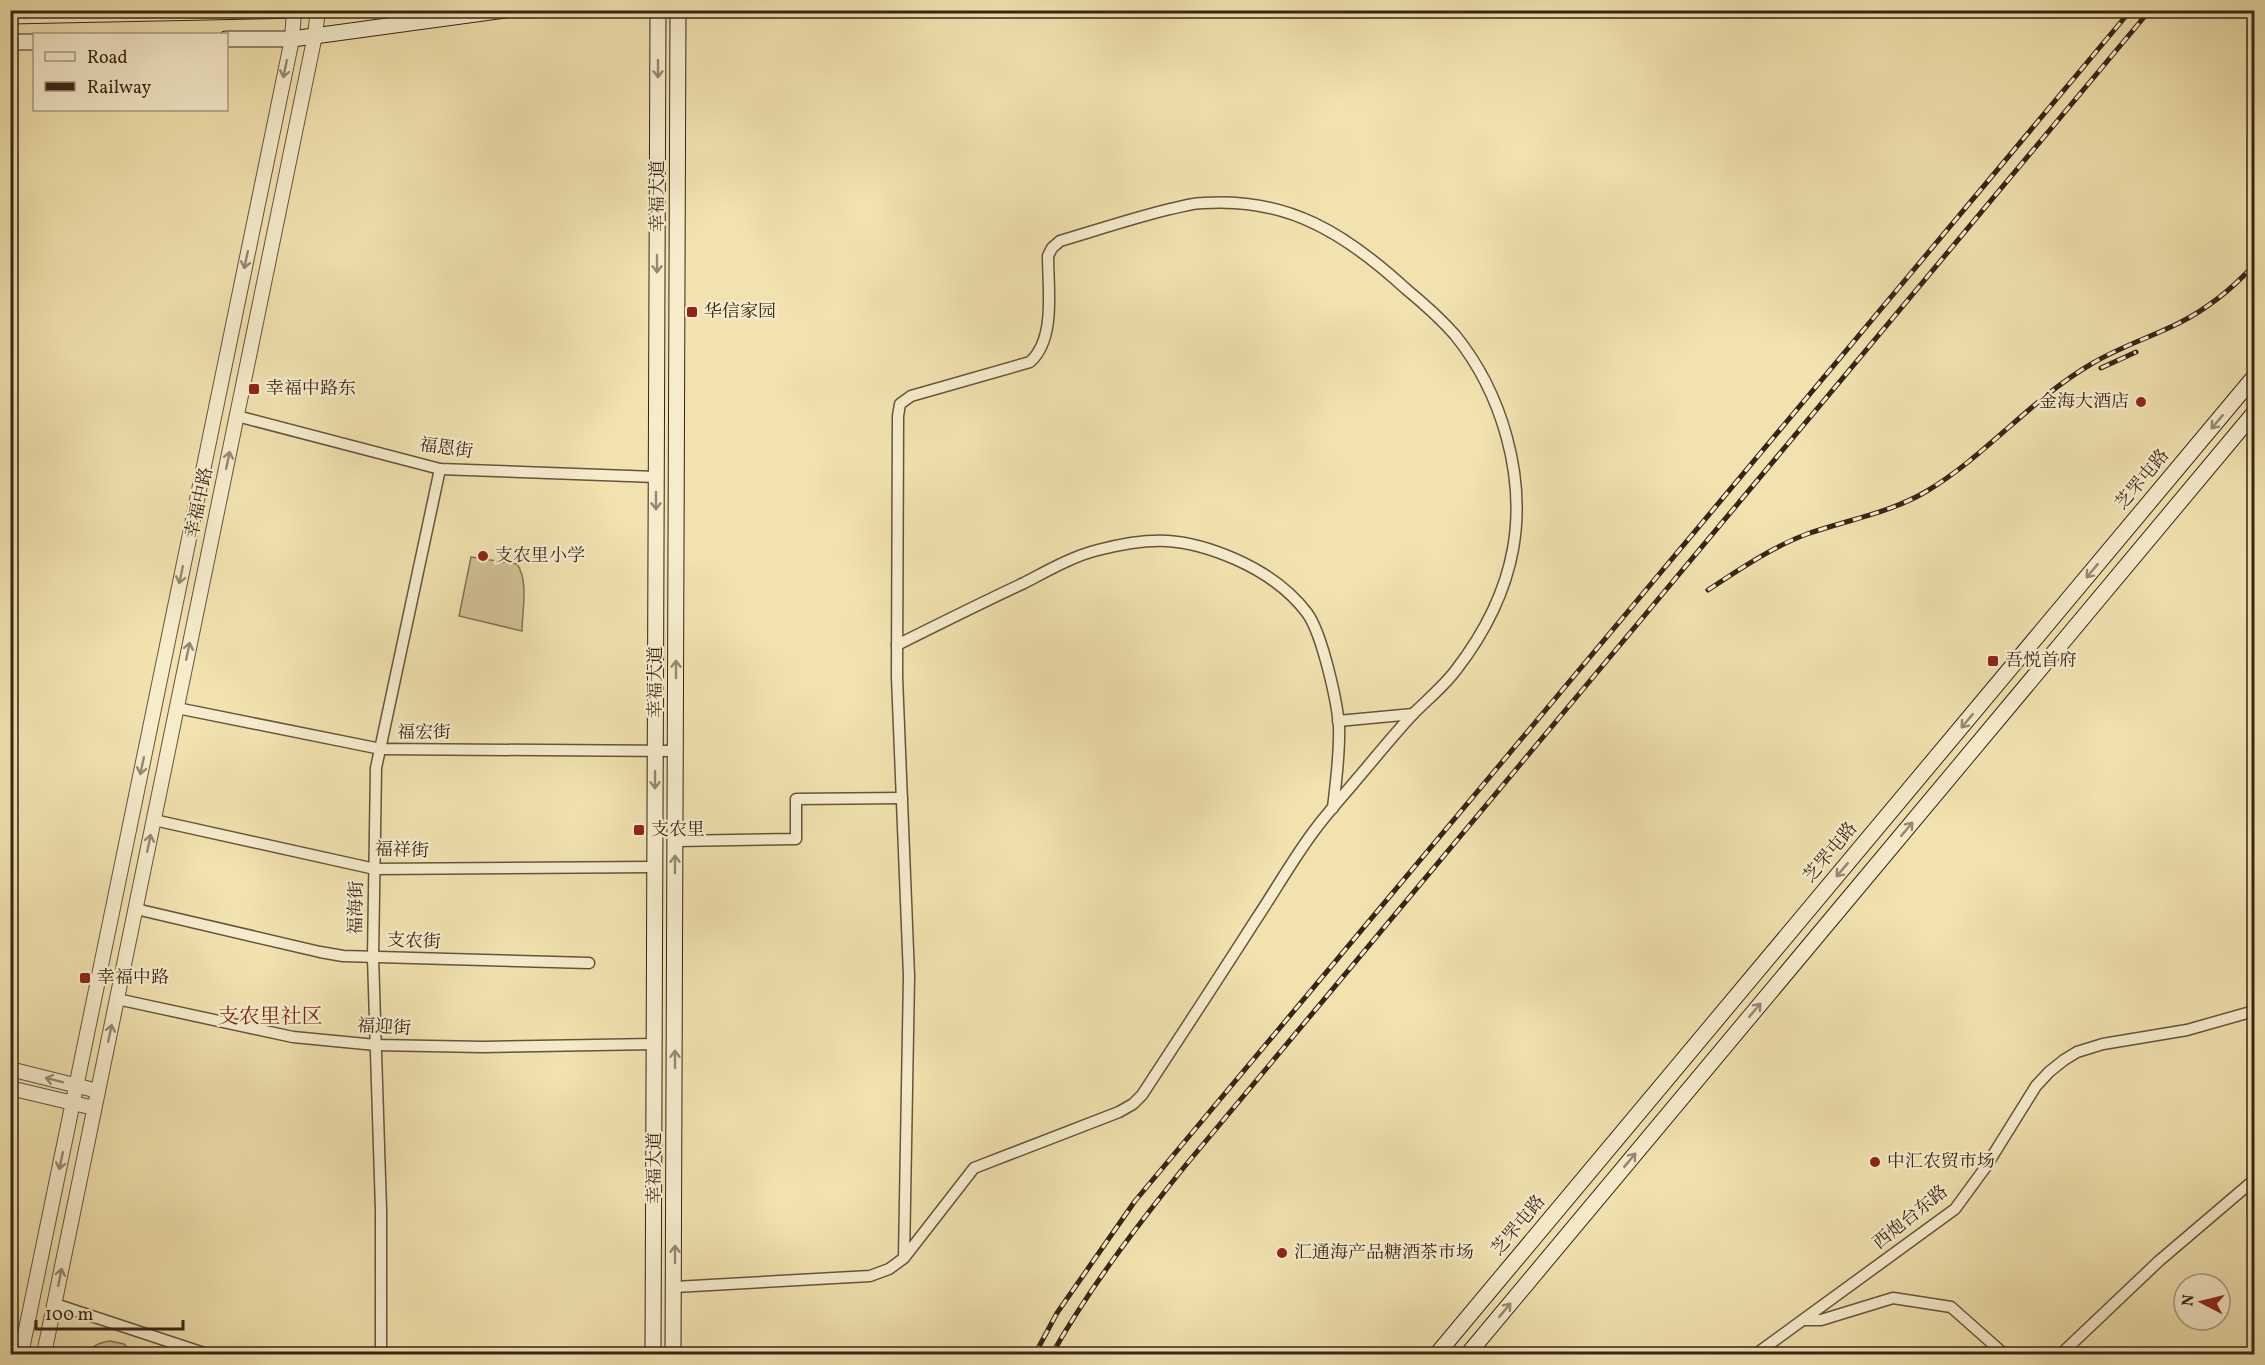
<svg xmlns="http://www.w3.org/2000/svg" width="2265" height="1365" font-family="Vollkorn,'Noto Serif SC',serif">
<rect width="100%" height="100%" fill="#f1e2b0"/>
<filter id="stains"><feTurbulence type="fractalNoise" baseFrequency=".00333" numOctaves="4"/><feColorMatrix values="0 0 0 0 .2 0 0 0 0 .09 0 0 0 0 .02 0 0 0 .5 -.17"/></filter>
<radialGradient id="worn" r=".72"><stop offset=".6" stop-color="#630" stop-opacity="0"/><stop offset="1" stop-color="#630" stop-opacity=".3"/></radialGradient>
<g fill="#d1c296" stroke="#847356" stroke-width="1.5">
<path d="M 471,557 L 517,564 C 529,581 522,611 522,631 L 459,616 Z"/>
<path d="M 110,1341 L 124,1344 L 134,1354 L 86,1354 C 93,1345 99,1343 110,1341 Z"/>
</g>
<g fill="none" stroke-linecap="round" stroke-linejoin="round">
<defs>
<g id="minor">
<polyline points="237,416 440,469 656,477"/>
<path d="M 897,645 C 939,624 981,603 1024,583 C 1047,571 1073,556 1098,550 C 1152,536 1184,537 1235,559 C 1262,571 1289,589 1307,613 C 1322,633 1337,701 1339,726 C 1340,753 1336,781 1333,808"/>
<polyline points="177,708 381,749 675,751"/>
<polyline points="1338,721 1413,714"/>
<polyline points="154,820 375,869 655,867"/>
<polyline points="675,841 796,839 796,799 902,798"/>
<polyline points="136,909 320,952 343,956 589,963"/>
<polyline points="117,999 293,1037 376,1045 483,1047 654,1044"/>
<path d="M 675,1287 L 870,1276 L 889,1269 L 904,1258 L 974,1168 L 1119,1112 L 1133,1104 L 1142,1095 C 1180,1037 1218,979 1255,921 C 1275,891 1293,859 1314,831 C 1327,813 1343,796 1357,779 C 1376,757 1394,734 1414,713 C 1428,699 1444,686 1456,670 C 1483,635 1505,593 1513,549 C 1526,476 1502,393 1455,335 C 1440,318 1423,303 1406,289 C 1346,234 1288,197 1203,203 C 1192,203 1181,207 1170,209 C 1133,218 1097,230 1060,241 L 1052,248 L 1048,256 C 1048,289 1056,339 1030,362 L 911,396 L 900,404 L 898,416 L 897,677 L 909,976 L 904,1258"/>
<polyline points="55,1304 207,1354"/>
<polyline points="1805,1320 1821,1320 1893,1298 1951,1307 2004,1354"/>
<polyline points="381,1354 381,1210 373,957 376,768 440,469"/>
<polyline points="1756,1354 1955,1209 1985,1168 2036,1086 2049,1072 2064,1060 2077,1052 2103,1044 2187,1030 2254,1011"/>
<polyline points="2061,1354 2159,1261 2254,1180"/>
</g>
<g id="tertiary">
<polyline points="10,1069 98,1091"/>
<polyline points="10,1088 94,1108"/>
<polyline points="21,1354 292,39 294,12"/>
<polyline points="44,1354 315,35 318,10"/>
</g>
<g id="secondary">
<polyline points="10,16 301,10"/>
<polyline points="226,39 292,39 505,10"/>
<polyline points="10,42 34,42"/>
<polyline points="653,1354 658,10"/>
<polyline points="673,1354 678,10"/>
<polyline points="1437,1354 2254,377"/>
<polyline points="1468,1354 2254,413"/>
</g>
</defs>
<use href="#minor" stroke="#66543c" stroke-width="13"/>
<use href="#tertiary" stroke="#66543c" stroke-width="16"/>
<use href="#secondary" stroke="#372415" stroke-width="17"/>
<use href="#minor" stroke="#f6eccc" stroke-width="10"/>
<use href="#tertiary" stroke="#f6eccc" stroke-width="14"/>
<use href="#secondary" stroke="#f6eccc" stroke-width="15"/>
<defs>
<g id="rail">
<polyline points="2101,368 2136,352"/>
<path d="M 1708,590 C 1740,569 1772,547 1807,534 C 1847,520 1890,513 1927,491 C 1987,455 2032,398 2093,363 C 2120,347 2151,337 2179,323 C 2207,309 2233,288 2254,265"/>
<polyline points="1035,1354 1057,1313 1135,1201 2131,10"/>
<path d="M 1052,1354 C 1090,1287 1137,1226 1185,1166 L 2150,10"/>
</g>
</defs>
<use href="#rail" stroke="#372415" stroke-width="5"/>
<use href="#rail" stroke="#f6eccc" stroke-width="3" stroke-dasharray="9" stroke-linecap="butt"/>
</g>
<defs><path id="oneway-shaft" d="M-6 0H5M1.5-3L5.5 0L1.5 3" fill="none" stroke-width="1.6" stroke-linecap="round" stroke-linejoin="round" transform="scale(1.5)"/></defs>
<g stroke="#968870">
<use href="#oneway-shaft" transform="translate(285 69) rotate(102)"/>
<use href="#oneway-shaft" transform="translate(658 69) rotate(90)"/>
<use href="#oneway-shaft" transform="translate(246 260) rotate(102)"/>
<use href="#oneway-shaft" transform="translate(657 264) rotate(90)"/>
<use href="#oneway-shaft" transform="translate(2217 422) rotate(130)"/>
<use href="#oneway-shaft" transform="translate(228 460) rotate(-78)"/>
<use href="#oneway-shaft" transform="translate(656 501) rotate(90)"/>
<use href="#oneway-shaft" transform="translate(2092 571) rotate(130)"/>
<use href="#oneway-shaft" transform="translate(181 575) rotate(102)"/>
<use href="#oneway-shaft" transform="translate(188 651) rotate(-78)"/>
<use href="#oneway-shaft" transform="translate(676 669) rotate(-90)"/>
<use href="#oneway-shaft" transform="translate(1967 721) rotate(130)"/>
<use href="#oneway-shaft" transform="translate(142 766) rotate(102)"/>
<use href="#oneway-shaft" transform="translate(655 780) rotate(90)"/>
<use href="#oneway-shaft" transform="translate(1907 829) rotate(-50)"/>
<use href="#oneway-shaft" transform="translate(149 843) rotate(-78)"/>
<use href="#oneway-shaft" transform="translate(675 864) rotate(-90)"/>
<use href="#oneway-shaft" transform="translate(1842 870) rotate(130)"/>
<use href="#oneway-shaft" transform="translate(1755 1010) rotate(-50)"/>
<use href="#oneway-shaft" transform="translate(110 1033) rotate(-78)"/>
<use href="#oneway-shaft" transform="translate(675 1059) rotate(-90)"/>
<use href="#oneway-shaft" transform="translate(54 1080) rotate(-166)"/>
<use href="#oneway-shaft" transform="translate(1630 1160) rotate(-50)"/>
<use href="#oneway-shaft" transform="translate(61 1161) rotate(102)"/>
<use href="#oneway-shaft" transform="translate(675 1254) rotate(-90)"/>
<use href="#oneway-shaft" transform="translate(60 1277) rotate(-79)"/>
<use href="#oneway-shaft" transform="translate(1505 1310) rotate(-50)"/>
</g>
<g fill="#8f2418" stroke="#f6eccc" stroke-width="2">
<rect x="686" y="306" width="12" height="12" rx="3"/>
<rect x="248" y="383" width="12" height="12" rx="3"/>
<circle cx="2141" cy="402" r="6"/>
<circle cx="483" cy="556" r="6"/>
<rect x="1987" y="655" width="12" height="12" rx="3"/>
<rect x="633" y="824" width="12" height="12" rx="3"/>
<rect x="79" y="972" width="12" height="12" rx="3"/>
<circle cx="1875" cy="1162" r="6"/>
<circle cx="1282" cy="1253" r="6"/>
</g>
<g text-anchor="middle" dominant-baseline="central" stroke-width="4.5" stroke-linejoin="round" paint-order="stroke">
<g font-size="18" fill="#372415" stroke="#f6eccc">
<text transform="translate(658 196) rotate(-90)">幸福大道</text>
<text transform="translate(446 449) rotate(8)">福恩街</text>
<text transform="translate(2143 480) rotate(-50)">芝罘屯路</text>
<text transform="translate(200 503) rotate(-78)">幸福中路</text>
<text transform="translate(656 682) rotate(-90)">幸福大道</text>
<text x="424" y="733">福宏街</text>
<text transform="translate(402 851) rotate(2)">福祥街</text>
<text transform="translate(1831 853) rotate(-50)">芝罘屯路</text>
<text transform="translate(357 908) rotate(-89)">福海街</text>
<text transform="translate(414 942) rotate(2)">支农街</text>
<text transform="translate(384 1028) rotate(3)">福迎街</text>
<text transform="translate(655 1168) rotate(-90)">幸福大道</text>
<text transform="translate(1911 1218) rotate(-39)">西炮台东路</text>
<text transform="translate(1519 1226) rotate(-50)">芝罘屯路</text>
</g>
<g font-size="18" fill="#372415" stroke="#f6eccc" text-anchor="start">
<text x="704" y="312">华信家园</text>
<text x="266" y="389">幸福中路东</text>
<text x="2129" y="402" text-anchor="end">金海大酒店</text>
<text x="495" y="556">支农里小学</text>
<text x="2005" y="661">吾悦首府</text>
<text x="651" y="830">支农里</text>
<text x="97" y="978">幸福中路</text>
<text x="1887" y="1162">中汇农贸市场</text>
<text x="1294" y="1253">汇通海产品糖酒茶市场</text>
</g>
<g font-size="21" fill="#7a1f14" stroke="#f6eccc">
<text x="270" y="1017">支农里社区</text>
</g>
</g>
<rect width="2265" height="1365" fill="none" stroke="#f1e2b0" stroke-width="36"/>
<rect x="12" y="12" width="2241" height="1341" fill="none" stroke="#372415" stroke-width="3"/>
<rect x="18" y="18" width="2229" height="1329" fill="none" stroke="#372415" stroke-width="1.5"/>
<rect x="33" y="33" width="195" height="78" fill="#f6eccc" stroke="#aa9c83" stroke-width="1.5"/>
<rect x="45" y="52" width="30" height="9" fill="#f6eccc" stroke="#aa9c83" stroke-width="1.5"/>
<text x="87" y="63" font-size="18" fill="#372415">Road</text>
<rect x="45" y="82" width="30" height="9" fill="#372415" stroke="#aa9c83" stroke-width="1.5"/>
<text x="87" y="93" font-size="18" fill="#372415">Railway</text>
<g transform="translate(2202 1302) rotate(277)"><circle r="28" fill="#f6eccc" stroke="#aa9c83" stroke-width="1.5"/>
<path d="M0-4.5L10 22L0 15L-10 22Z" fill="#8f2418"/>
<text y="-9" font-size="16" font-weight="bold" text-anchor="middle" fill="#372415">N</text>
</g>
<path d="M36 1320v9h147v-9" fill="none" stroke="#372415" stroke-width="3"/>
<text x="45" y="1320" font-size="18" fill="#372415" stroke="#f6eccc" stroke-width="4.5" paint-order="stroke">100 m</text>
<rect width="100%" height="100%" filter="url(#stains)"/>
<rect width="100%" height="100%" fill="url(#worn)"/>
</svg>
